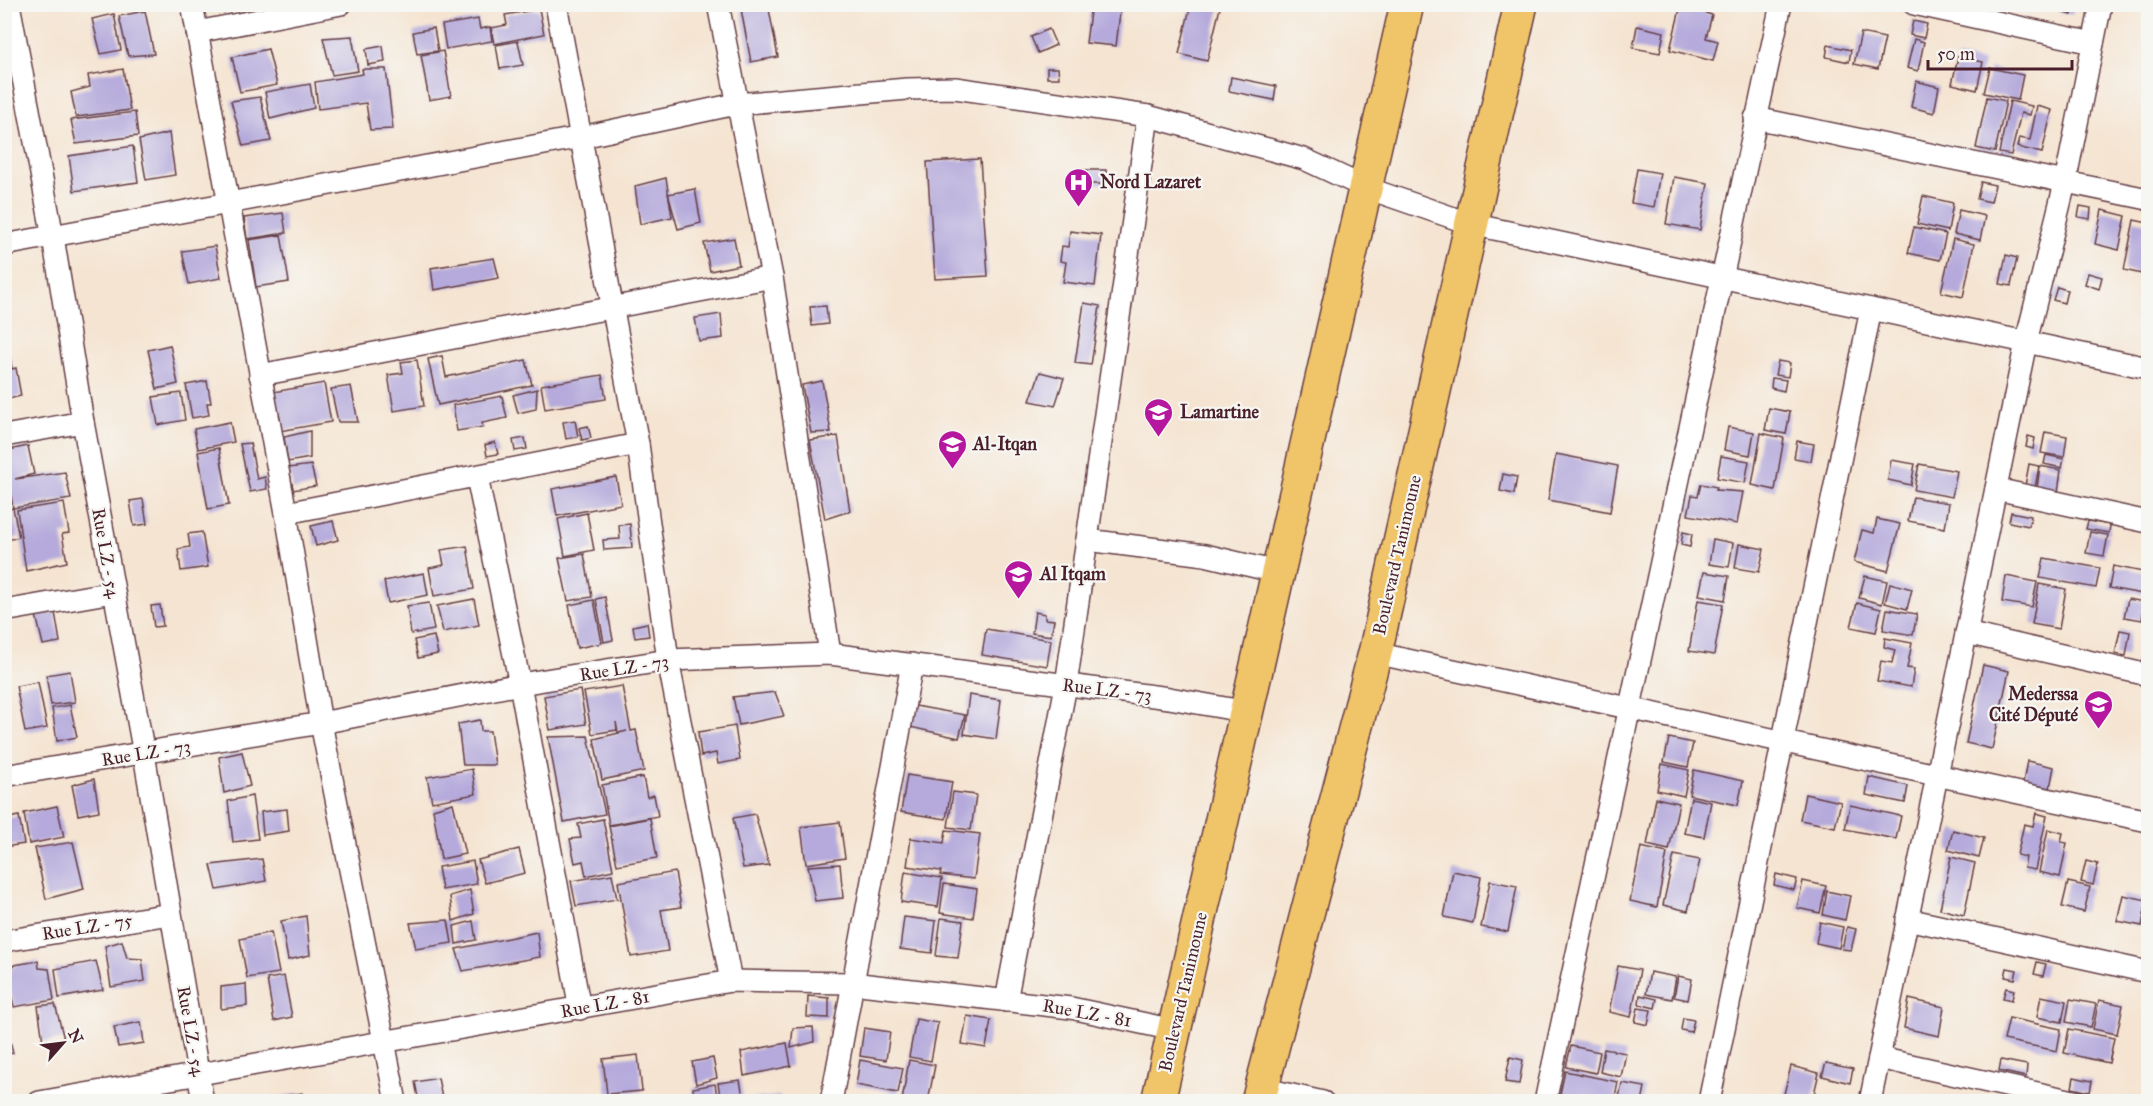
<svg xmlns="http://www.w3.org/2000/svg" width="2153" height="1106" font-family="'IM FELL Great Primer',serif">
<rect width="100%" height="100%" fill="#f6f6f2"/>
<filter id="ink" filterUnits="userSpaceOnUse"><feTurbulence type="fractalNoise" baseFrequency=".0167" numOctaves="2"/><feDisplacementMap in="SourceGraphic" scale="12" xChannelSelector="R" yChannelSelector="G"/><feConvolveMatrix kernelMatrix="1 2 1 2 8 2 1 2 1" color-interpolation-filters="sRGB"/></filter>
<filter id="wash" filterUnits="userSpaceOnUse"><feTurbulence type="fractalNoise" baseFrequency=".008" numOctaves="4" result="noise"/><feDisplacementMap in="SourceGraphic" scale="24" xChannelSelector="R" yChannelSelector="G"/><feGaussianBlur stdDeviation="1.35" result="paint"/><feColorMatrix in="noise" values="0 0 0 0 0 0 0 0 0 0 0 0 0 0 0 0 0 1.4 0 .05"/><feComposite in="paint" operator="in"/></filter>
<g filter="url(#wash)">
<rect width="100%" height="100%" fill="#f5e4d1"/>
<g id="blocks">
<g fill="#b5aadb">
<polygon points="740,4 768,4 778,57 751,62"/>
<polygon points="1091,4 1121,4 1116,46 1086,43"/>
<polygon points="1191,4 1221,4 1207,61 1179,54"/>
<polygon points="2062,4 2075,4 2072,15 2060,12"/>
<polygon points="1681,5 1712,15 1706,38 1718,41 1713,61 1670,50"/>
<polygon points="539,9 544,34 494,44 491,28 507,25 505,15"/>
<polygon points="145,11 154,54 128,56 119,16"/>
<polygon points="114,14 121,50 101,54 92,19"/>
<polygon points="478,19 480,29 490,27 492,41 446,49 442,25"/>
<polygon points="1913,21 1927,24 1924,38 1910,35"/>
<polygon points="1637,26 1664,32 1660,53 1633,48"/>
<polygon points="434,28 438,51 417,54 413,32"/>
<polygon points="1049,29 1056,45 1038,53 1031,37"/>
<polygon points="1861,33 1885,38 1878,69 1854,64"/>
<polygon points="352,36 358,71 332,75 323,38"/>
<polygon points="1914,39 1924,42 1918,71 1907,68"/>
<polygon points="518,41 523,65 500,69 496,45"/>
<polygon points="1828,45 1851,50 1849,62 1826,57"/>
<polygon points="383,46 385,62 368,65 366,49"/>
<polygon points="268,49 277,85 240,92 232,57"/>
<polygon points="443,51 451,96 429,100 421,55"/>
<polygon points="1958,57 1983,62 1977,90 1952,84"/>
<polygon points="1047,68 1058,68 1059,78 1047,78"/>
<polygon points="1990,68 2023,75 2018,100 1984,93"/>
<polygon points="123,69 130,110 76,117 71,92 90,87 88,75"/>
<polygon points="362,69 386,69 393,129 370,130 366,103 318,109 315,82 363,74"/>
<polygon points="1231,77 1276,86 1274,100 1229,91"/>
<polygon points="1916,81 1939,87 1934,113 1911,107"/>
<polygon points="310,84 314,108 270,119 265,92"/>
<polygon points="260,97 271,141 243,146 231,101"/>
<polygon points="1987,97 2006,101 1995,152 1976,148"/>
<polygon points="2010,101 2032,106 2030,115 2021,113 2011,155 1999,153"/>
<polygon points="2037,106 2052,110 2042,153 2017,147 2019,138 2030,140"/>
<polygon points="135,112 138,136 76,144 71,120"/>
<polygon points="169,133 175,175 146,180 139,140"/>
<polygon points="133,146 138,182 74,191 69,156"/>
<polygon points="980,159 988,276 935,279 927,162"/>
<polygon points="1637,169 1660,173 1654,207 1631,203"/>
<rect x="1081" y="170" width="25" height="14"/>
<polygon points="1674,177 1708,183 1700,230 1666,224"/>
<polygon points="666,178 672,217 640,224 635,186"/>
<polygon points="1981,182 1995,185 1991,202 1977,199"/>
<polygon points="695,189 701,223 678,229 668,194"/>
<polygon points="1923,196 1953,203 1948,231 1917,224"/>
<polygon points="2080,206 2091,208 2090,219 2078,217"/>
<polygon points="1959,210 1985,216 1980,240 1954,234"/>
<polygon points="2102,210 2126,216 2119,250 2095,244"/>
<polygon points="283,213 286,233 247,239 244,218"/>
<polygon points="2134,220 2148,223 2146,275 2124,270"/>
<polygon points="1914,227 1946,234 1940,260 1908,253"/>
<polygon points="1070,231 1101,235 1095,286 1063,282 1066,262 1060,261 1062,246 1068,247"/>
<polygon points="281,235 289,282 256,287 249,240"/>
<polygon points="734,238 739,265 710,271 704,243"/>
<polygon points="1953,239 1974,244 1963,297 1941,292"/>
<polygon points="215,246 221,278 189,284 182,251"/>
<polygon points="2006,255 2017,258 2011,286 2000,284"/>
<polygon points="494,258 499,278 434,290 431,268"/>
<polygon points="2088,273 2102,277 2099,289 2085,284"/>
<polygon points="2057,287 2067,290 2064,303 2053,300"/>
<polygon points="1084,303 1100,306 1091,365 1075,363"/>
<polygon points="826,306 828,324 812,326 810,307"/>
<polygon points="721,314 723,338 699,341 695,318"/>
<polygon points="170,345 178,384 157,389 148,350"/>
<polygon points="8,346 12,369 16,368 21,396 4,400 4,347"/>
<polygon points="442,356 446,377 526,360 532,385 438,405 428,359"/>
<polygon points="417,360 424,406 394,411 388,375 403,373 401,362"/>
<polygon points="1778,361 1790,363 1788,377 1775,375"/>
<polygon points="1040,372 1064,378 1055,406 1030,401"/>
<polygon points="602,375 606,399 545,409 541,385"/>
<polygon points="1772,378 1786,380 1784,391 1771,388"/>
<polygon points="207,381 211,403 207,403 209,415 192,418 186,385"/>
<polygon points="822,381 831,432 811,433 802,385"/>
<polygon points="324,383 331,422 280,431 273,392"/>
<polygon points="351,386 358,422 338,422 331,389"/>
<polygon points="537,389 536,409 518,413 513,395"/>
<polygon points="181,393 185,420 158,425 153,397"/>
<polygon points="502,396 507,418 482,423 483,427 457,431 453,405"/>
<polygon points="1769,408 1790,412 1786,434 1765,430"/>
<polygon points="575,420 578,437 566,439 563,422"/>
<polygon points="230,422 234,442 198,449 194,429"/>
<polygon points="588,426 591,438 582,440 579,428"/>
<polygon points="1728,427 1754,432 1750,455 1724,450"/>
<polygon points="310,431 310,458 288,462 284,437"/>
<polygon points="2045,432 2067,436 2064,457 2041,453"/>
<polygon points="1761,433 1784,438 1775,490 1752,485"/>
<polygon points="838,436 850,511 825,519 810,440"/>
<polygon points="2028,436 2035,438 2033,449 2026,447"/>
<polygon points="525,438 527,449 515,451 513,440"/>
<polygon points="1797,441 1814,444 1811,461 1794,458"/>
<polygon points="495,442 498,454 487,456 485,445"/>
<polygon points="250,443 257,479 265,477 267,489 250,492 240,444"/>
<polygon points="28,446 34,474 15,479 65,472 71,499 13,508 4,451"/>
<polygon points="219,448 229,505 208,509 198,452"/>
<polygon points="1556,454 1618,466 1610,512 1548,500"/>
<polygon points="2046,455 2064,459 2062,468 2044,464"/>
<polygon points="1721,456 1749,461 1745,483 1717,478"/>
<polygon points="1891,460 1915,464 1911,485 1888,480"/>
<polygon points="1919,464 1957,471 1952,497 1914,490"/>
<polygon points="2029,464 2039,466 2035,488 2025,486"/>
<polygon points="311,465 316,486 293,490 289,468"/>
<polygon points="2040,466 2061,470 2058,492 2037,488"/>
<polygon points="1503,474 1517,477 1514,494 1500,491"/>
<polygon points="616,477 621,504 557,516 552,489"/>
<polygon points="1701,484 1717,487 1716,490 1743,492 1737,524 1688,515 1692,495 1698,496"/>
<polygon points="4,487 9,507 4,508"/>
<polygon points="1913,497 1949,503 1945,528 1908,521"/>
<polygon points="143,499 147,524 134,526 130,501"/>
<polygon points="64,503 69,533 62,534 67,562 26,571 17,510"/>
<polygon points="13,508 19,537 4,541 4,510"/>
<polygon points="2011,512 2031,516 2029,526 2009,522"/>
<polygon points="587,513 594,550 565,556 558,519"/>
<polygon points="1877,519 1900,524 1888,571 1854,562 1862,530 1874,533"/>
<polygon points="333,521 338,540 316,546 311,526"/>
<polygon points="2088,521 2110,525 2109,533 2086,529"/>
<polygon points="630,524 632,548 604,550 603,540 620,539 619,525"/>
<polygon points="202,532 208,567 181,571 178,549 190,547 188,534"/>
<polygon points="1683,532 1692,534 1690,547 1681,545"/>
<polygon points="2090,532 2108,535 2104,556 2086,553"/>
<polygon points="1713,539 1733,543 1729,567 1709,564"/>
<polygon points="1739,544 1764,549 1759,572 1735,568"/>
<polygon points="467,546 474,589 434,596 429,568 444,565 441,550"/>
<polygon points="584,554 592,597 568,601 559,558"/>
<polygon points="2044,558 2100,568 2096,588 2040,578"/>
<polygon points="2113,566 2148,573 2148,595 2109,588"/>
<polygon points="1704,572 1729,576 1725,600 1699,595"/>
<polygon points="424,573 428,595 388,603 384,581"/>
<polygon points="1865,576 1887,581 1882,604 1859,598"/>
<polygon points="2006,576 2037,582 2032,607 2002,602"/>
<polygon points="1890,583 1912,589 1907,609 1885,603"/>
<polygon points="2039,584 2066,589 2059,629 2032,624"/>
<polygon points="605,597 613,640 604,642 596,599"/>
<polygon points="474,599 479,625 443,632 437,606"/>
<polygon points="2128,599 2145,602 2142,620 2124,617"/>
<polygon points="594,600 602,643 577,648 569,605"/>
<polygon points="1698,600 1723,604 1714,655 1689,651"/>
<polygon points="429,603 434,630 411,634 407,606"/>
<polygon points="1857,603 1881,609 1876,632 1851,627"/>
<polygon points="160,605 163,626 154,627 151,606"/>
<polygon points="1887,609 1917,614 1913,635 1883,630"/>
<polygon points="55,612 60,642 43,645 36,615"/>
<polygon points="1035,612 1045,614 1045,619 1054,620 1051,636 1032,633"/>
<polygon points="647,623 649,636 635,638 633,626"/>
<polygon points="986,629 1051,640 1047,666 982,655"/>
<polygon points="2120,630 2130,632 2126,656 2115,654"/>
<polygon points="434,636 438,654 418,658 414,640"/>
<polygon points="2147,636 2148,636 2148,661 2143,660"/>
<polygon points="1885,638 1912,643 1907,668 1914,669 1911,687 1877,681 1881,661 1892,663 1895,650 1884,647"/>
<polygon points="1983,665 2009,671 1992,749 1966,743"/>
<polygon points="70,671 75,702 51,705 46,675"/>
<polygon points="38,682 47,728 25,732 16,686"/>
<polygon points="622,686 631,731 636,730 644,771 602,780 594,739 627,731 618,733 616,722 617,730 592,734 584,692"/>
<polygon points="580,690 586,724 550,730 544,696"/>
<polygon points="775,692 784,716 739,725 733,697"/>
<polygon points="969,695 1001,700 996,739 964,734"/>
<polygon points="70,705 77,737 57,741 52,708"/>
<polygon points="910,705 965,715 959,738 910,727"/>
<polygon points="480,720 481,731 490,731 495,765 463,765 458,724"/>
<polygon points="735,726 740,760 718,764 716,753 701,756 698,732"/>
<polygon points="588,736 605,814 564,822 548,737"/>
<polygon points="1669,738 1693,743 1688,767 1664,762"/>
<polygon points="242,752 250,786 224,793 219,757"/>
<polygon points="2027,761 2054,767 2050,788 2023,783"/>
<polygon points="1662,764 1689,770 1684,796 1657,790"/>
<polygon points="472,769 476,794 432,802 427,777"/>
<polygon points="1694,770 1743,781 1738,805 1689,795"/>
<polygon points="907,775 952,782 946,819 901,812"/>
<polygon points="643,777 647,797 654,795 658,816 609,825 602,785"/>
<polygon points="1869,777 1908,786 1905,803 1866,795"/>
<polygon points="94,779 99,811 78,815 72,785"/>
<polygon points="953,792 976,795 971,830 948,827"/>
<polygon points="1805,794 1841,802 1835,827 1800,820"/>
<polygon points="252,796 258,839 233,842 228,801"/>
<polygon points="1656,798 1679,803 1669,850 1647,845"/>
<polygon points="1691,798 1711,802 1704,837 1684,833"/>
<polygon points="453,803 465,854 441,859 433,809"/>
<polygon points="1850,805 1901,816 1896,839 1845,829"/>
<polygon points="57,806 64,837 29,844 24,813"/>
<polygon points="287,809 289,831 263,835 261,812"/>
<polygon points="2036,813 2047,816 2035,870 2024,868 2026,857 2017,855 2024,824 2033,826"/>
<polygon points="755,814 769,865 743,868 733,818"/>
<polygon points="19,816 24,844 4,847 4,819"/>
<polygon points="650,818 657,858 617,865 609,826"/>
<polygon points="603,819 613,870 586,876 583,861 575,863 570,839 581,838 578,824"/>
<polygon points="840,822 845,858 806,864 801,827"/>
<polygon points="2048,829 2063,833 2061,842 2067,843 2060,877 2039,872"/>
<polygon points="946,830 980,834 974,879 940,875 941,871 907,866 911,838 944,843"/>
<polygon points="1953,830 1984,838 1979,858 1948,850"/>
<polygon points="73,842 84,889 46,899 35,848"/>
<polygon points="1641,847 1667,853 1657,907 1630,901"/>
<polygon points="519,849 525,873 485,883 478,860"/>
<polygon points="1674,855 1700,860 1688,911 1663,905"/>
<polygon points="1951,857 1975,863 1964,915 1940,909"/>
<polygon points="262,859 266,881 217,890 211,865"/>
<polygon points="473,861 477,884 442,890 438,867"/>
<polygon points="2086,861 2098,864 2093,885 2081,882"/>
<polygon points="840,864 843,898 815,901 808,866"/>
<polygon points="1453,871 1481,877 1473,923 1444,917"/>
<polygon points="675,872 681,907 661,910 668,951 631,957 618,882"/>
<polygon points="905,872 942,878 938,907 901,902"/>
<polygon points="612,874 617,899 576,906 571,881"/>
<polygon points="1776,874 1797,879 1794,890 1774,885"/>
<polygon points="1490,881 1517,886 1508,932 1481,927"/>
<polygon points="1803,881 1826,886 1820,913 1797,908"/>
<polygon points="2068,882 2090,887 2084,912 2062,907"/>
<polygon points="944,884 977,889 973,918 940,913"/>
<polygon points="470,890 474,914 453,921 450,896"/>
<polygon points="1827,891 1850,896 1845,920 1823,915"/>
<polygon points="2123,895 2147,900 2142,926 2117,921"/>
<polygon points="306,916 310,955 288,960 281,921"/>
<polygon points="904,917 936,921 932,953 900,949"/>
<polygon points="941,918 963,921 958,958 936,956"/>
<polygon points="448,920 452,943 416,949 410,923"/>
<polygon points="473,921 476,940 456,944 454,926"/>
<polygon points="1820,922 1843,927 1839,948 1816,943"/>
<polygon points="1847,927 1856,929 1851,950 1842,949"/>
<polygon points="271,932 279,973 247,978 240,939"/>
<polygon points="537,932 540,957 463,971 456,949"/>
<polygon points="122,941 127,958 142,959 145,981 111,987 105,946"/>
<polygon points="38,961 39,968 49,969 54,1000 14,1007 7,976 14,965"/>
<polygon points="96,961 103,990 59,998 55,969"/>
<polygon points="2037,962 2046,964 2043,976 2034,974"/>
<polygon points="1618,966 1640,970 1631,1017 1609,1012"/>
<polygon points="2007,968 2017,970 2015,979 2005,977"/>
<polygon points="1650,972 1676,977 1672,999 1646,994"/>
<polygon points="284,976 292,1017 274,1021 267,979"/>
<polygon points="1678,976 1692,979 1688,1000 1674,997"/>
<polygon points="246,984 247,1006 221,1009 221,987"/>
<polygon points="2006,988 2014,990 2012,1000 2003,998"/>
<polygon points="1640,995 1657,999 1655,1008 1639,1004"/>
<polygon points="808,996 829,998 829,1018 807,1017"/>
<polygon points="2041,996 2066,1001 2062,1022 2037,1017"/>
<polygon points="1909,999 1944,1007 1939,1036 1904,1028"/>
<polygon points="2070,999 2096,1004 2091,1027 2066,1022"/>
<polygon points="2099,1000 2123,1005 2117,1034 2093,1029"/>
<polygon points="55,1004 64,1039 43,1042 38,1006"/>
<polygon points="1638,1008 1651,1010 1648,1025 1635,1022"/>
<polygon points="4,1016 13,1053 4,1055"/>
<polygon points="967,1016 991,1020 986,1048 962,1044"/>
<polygon points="1683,1018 1694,1020 1691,1032 1681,1030"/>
<polygon points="2009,1018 2061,1029 2057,1051 2004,1040"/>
<polygon points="916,1019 938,1023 931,1061 909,1057"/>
<polygon points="141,1022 144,1043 118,1047 114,1027"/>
<polygon points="813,1027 814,1042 791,1048 793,1028"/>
<polygon points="864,1028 890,1032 886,1060 860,1056"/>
<polygon points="2069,1029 2114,1038 2109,1063 2064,1053"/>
<polygon points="787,1043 791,1066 744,1076 741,1052"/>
<polygon points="1571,1046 1600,1052 1596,1073 1566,1067"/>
<polygon points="1604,1049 1626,1053 1621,1077 1600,1072"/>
<polygon points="638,1055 642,1091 607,1094 603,1059"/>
<polygon points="1510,1057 1523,1060 1519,1084 1505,1082"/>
<polygon points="713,1058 717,1078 696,1084 692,1062"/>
<polygon points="860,1060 903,1068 898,1093 856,1085"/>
<polygon points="909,1060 935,1065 928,1102 902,1101"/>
<polygon points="2001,1060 2027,1065 2026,1077 1999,1071"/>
<polygon points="1826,1063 1853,1069 1850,1083 1822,1076"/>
<polygon points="1791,1066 1819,1073 1812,1102 1782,1102"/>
<polygon points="1565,1071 1618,1082 1614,1102 1599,1102 1560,1094"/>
<polygon points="2074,1077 2092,1081 2090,1092 2072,1088"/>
<polygon points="438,1078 442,1098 419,1102 415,1082"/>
<polygon points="740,1080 744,1102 721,1102 718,1083"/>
<polygon points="1622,1083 1645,1087 1642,1102 1618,1102"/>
<polygon points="715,1084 718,1102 694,1102 693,1088"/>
<polygon points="302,1093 305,1102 261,1102 261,1100"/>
<polygon points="780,1096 780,1102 752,1102 751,1099"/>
<polygon points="633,1097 634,1102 607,1102 607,1100"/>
</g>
</g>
</g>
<g filter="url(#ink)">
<use href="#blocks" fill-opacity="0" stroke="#643d44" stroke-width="1.5"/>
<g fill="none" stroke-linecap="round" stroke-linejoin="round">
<defs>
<g id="minor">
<polyline points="9,4 53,237 83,422 144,754 203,1102"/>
<polyline points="192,4 286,513 321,723 396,1102"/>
<polyline points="556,4 638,444 668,660 731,981"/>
<polyline points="718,4 772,277 830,654"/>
<polyline points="1914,4 2093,43"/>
<polyline points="197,32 341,4"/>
<polyline points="1755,118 2148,199"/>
<polyline points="4,245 582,137 736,104 907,89 955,88 1148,116 1304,159 1364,187 1471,224 2148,368"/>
<polyline points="260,375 772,277"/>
<polyline points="4,436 83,422"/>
<polyline points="477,477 520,684 580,1009"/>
<polyline points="1996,489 2148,522"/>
<polyline points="286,513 638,444"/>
<polyline points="1087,540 1205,555 1277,572"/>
<polyline points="4,611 113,592"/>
<polyline points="1966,633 2148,675"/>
<polyline points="1375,653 2148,821"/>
<polyline points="4,776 321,723 520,684 668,660 830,654 1169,698 1248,712"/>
<polyline points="1907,919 2148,972"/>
<polyline points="4,941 170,914"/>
<polyline points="1006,1001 1066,685 1148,116"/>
<polyline points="1879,1058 2078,1102"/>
<polyline points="1261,1088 1323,1102"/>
<polyline points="39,1102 731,981 851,983 1071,1008 1174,1030"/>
<polyline points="831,1102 912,664"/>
<polyline points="1545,1102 1781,4"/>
<polyline points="1709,1102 1871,309"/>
<polyline points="1870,1102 2026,342 2065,183 2101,4"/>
</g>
<g id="primary">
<polyline points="1158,1102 1407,4"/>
<polyline points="1258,1102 1375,653 1521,4"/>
</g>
</defs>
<use href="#minor" stroke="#643d44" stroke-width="24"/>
<use href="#primary" stroke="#643d44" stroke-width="36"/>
<use href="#minor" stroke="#fff" stroke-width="21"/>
<use href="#primary" stroke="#f0c469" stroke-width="33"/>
</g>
</g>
<defs>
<symbol id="hospital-pin" viewBox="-11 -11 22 30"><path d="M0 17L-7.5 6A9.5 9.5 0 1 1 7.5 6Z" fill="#b5179e" stroke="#f6f6f2"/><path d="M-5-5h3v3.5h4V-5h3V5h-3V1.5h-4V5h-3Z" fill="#fff"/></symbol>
<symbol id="school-pin" viewBox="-11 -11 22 30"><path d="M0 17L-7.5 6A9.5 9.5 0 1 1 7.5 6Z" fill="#b5179e" stroke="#f6f6f2"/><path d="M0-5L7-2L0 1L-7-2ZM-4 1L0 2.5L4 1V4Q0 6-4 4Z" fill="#fff"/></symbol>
</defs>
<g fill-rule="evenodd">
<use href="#hospital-pin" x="1062" y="166" width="33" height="45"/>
<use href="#school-pin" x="1142" y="396" width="33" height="45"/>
<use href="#school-pin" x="936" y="428" width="33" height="45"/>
<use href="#school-pin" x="1002" y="558" width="33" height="45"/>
<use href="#school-pin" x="2082" y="688" width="33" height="45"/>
</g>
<g text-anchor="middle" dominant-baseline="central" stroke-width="4.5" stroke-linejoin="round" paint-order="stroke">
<g font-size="18" font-weight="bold" fill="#4a1f2b" stroke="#f6f6f2" text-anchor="start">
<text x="1100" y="182">Nord Lazaret</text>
<text x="1180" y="412">Lamartine</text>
<text x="973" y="444">Al-Itqan</text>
<text x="1040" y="574">Al Itqam</text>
<text x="2078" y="694" text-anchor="end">Mederssa<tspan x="2078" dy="21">Cité Député</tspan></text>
</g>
<g font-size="18" fill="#4a1f2b" stroke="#f6f6f2">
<text transform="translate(106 553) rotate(80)">Rue LZ - 54</text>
<text transform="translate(1397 555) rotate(-77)">Boulevard Tanimoune</text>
<text transform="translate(624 668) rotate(-9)">Rue LZ - 73</text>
<text transform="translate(1107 690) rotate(7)">Rue LZ - 73</text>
<text transform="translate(146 753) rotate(-9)">Rue LZ - 73</text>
<text transform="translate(87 927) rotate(-9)">Rue LZ - 75</text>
<text transform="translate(1183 992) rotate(-77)">Boulevard Tanimoune</text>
<text transform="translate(605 1004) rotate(-10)">Rue LZ - 81</text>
<text transform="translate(1087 1013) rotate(10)">Rue LZ - 81</text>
<text transform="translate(191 1031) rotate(80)">Rue LZ - 54</text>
</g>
</g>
<rect width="2153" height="1106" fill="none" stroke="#f6f6f2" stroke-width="24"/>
<g transform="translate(63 1043) rotate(62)" stroke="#f6f6f2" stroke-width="4.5" paint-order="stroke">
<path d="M0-4.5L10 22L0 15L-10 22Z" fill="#4a1f2b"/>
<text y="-9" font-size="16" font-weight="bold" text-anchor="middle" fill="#4a1f2b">N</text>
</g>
<path d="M1928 60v9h144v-9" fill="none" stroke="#4a1f2b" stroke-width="3"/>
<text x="1937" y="60" font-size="18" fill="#4a1f2b" stroke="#f6f6f2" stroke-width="4.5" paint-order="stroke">50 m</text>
</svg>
